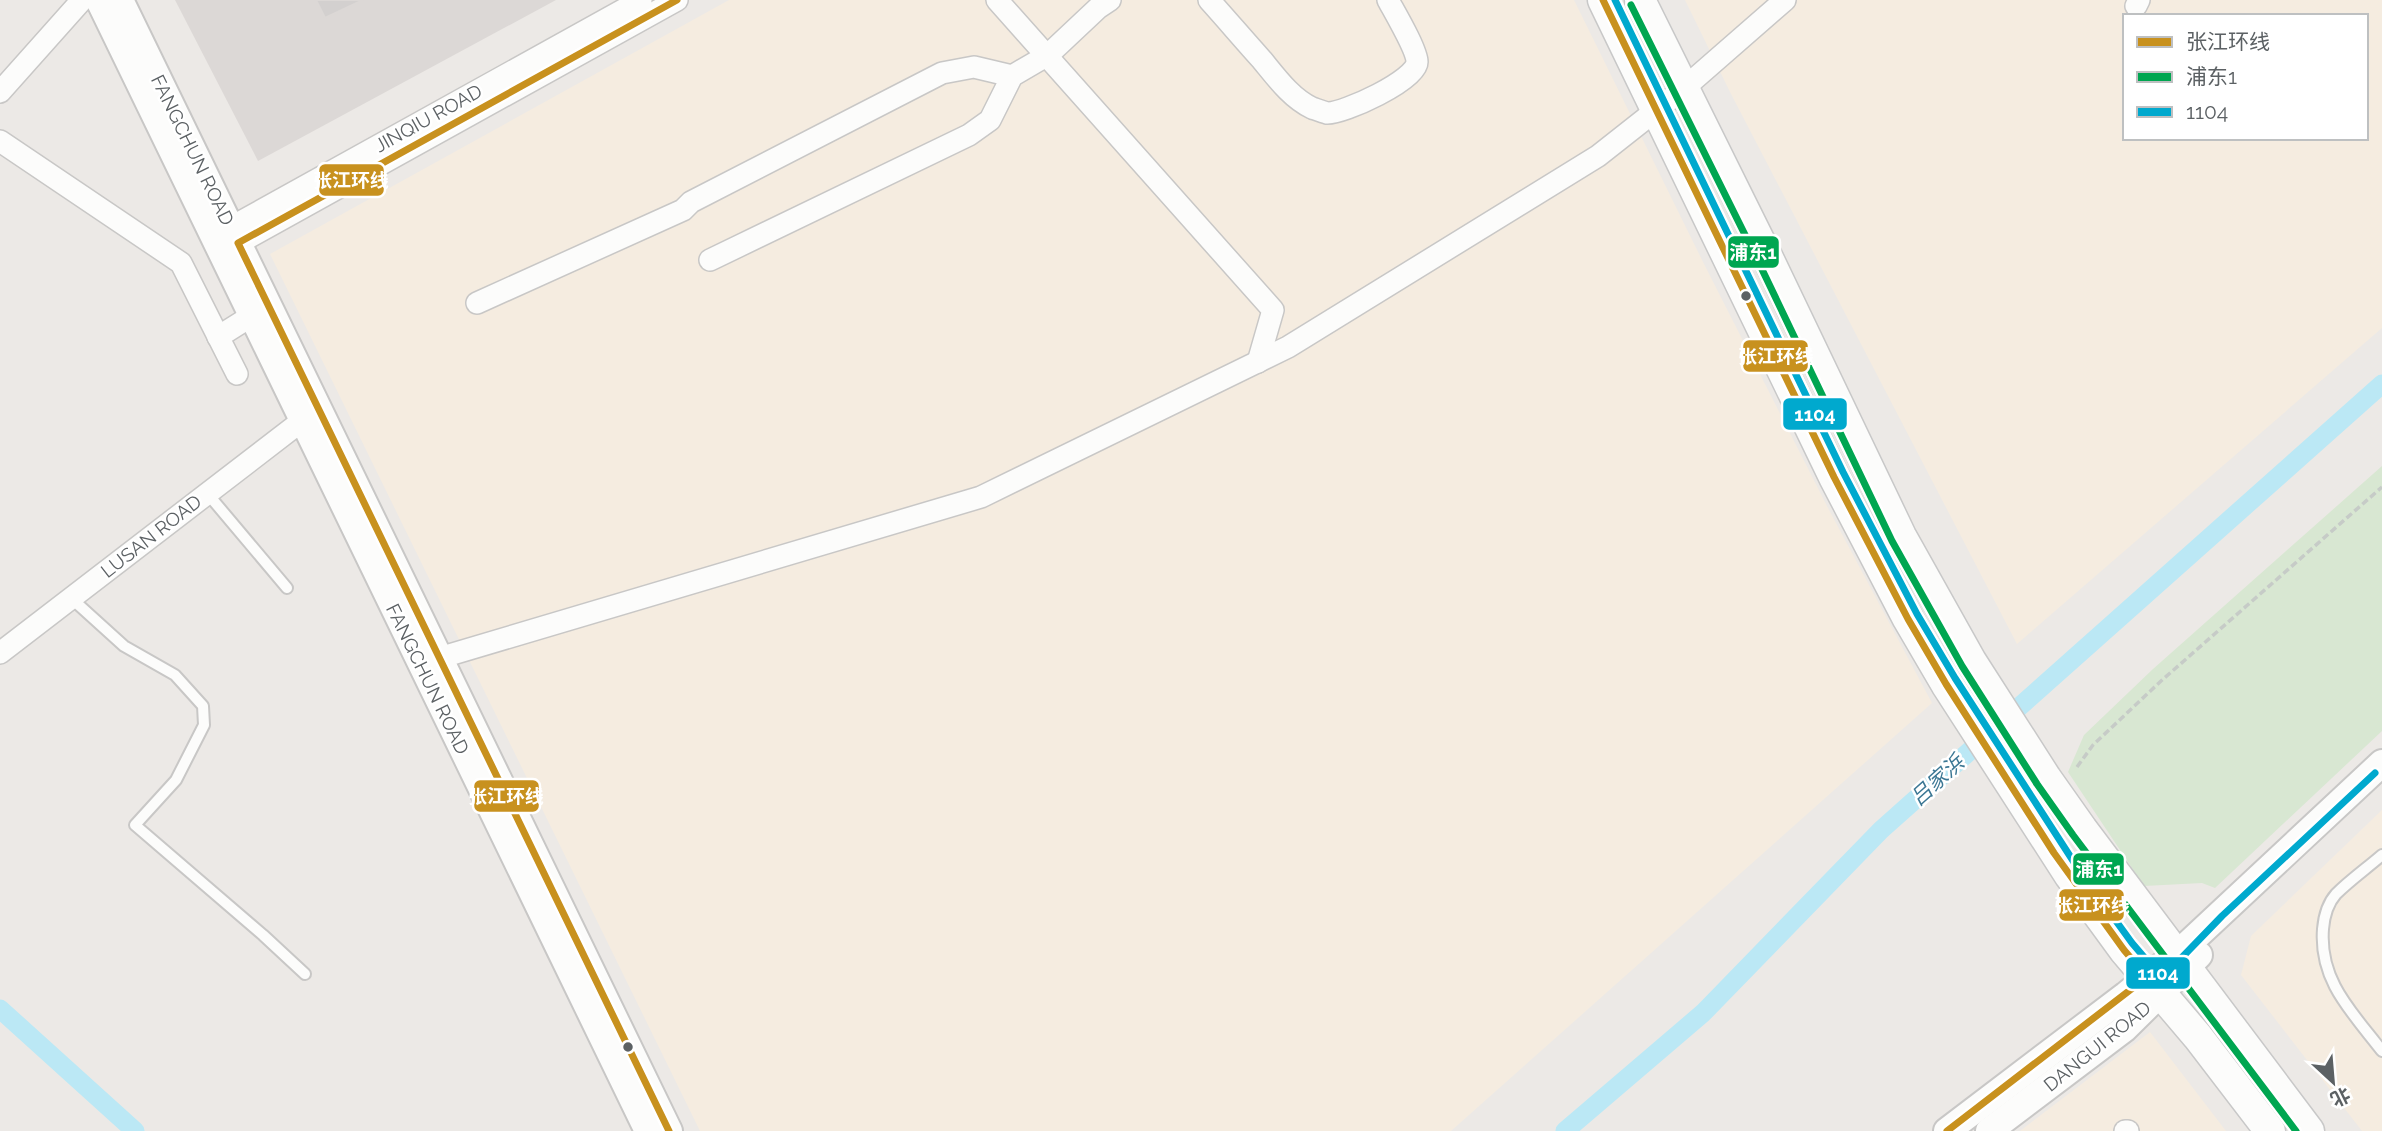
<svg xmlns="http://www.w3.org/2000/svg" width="2382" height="1131" font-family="Raleway,'Noto Sans SC',sans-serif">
<rect width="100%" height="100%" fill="#ece9e6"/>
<g fill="#f5ece0" fill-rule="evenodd">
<polygon points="729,0 1574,0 1704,264 1828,508 1932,703 1451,1131 700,1131 270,254"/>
<path d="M 1685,0 L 2382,0 L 2382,328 L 2017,644 L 1730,92 ZM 2125,16 L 2366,16 L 2366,138 L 2125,138 Z"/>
<polygon points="2382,810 2382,1131 2362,1131 2241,975 2251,936"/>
<polygon points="2150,1032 2226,1131 2020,1131"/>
</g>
<polygon fill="#dcd8d6" points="175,0 556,0 258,161"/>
<polygon fill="#d8e7d2" points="2382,466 2382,731 2215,888 2202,883 2144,886 2068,772 2084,735 2153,669"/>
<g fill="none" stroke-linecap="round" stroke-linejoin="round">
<g stroke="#bbe8f5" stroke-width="19">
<polyline points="0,1009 135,1131"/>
<polyline points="1565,1131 1703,1013 1881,830 2382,384"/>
</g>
</g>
<polygon fill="#d3d0cf" stroke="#dcd8d6" stroke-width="2" points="316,0 363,0 325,18"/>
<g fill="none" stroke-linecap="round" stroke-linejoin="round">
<defs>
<g id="service">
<polyline points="207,493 287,588"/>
<polyline points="71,598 124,646 175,675 203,706 204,725 176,780 135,825 263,935 305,974"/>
<path d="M 2382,855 C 2367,868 2350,880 2336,894 C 2328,903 2324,917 2323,929 C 2319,981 2352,1012 2382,1051"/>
</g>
<g id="minor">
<polyline points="997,0 1273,310 1258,362"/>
<path d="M 1209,0 C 1227,20 1244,40 1262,60 C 1276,77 1291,98 1312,108 C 1315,109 1323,112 1327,113 C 1343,114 1417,80 1417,62 C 1417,50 1395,13 1388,0"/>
<polyline points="2136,6 2139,0"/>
<polyline points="0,92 82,0"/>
<polyline points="0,141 181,263 237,374"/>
<polyline points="217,235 641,0"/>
<polyline points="226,250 677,0"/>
<polyline points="710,260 969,135 990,120 1012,76 1048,55 1098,8 1110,0"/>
<polyline points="477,303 683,210 691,202 942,73 974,67 1012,76"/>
<polyline points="218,337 253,315"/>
<polyline points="0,653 303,420"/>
<polyline points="439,658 981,497 1288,347 1598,156 1683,89 1785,0"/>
<polyline points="2125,1131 2128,1131"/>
</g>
<g id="tertiary">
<polyline points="99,0 648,1131"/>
<polyline points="120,0 669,1131"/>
<polyline points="1947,1131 2126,995 2187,945 2382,763"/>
<polyline points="1989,1131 2124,1029 2199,955"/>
</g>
<g id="secondary">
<polyline points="1603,0 1834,477 1908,619 1946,684 2070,876 2124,950 2198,1037 2270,1131"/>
<polyline points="1640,0 1767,256 1901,536 1971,661 2046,778 2082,829 2309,1131"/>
</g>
</defs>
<use href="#service" stroke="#c8c7c6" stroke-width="14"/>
<use href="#minor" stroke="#c8c7c6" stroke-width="24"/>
<use href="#tertiary" stroke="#c8c7c6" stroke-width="30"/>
<use href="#secondary" stroke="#c8c8c8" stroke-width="33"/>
<polyline stroke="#c6cbc7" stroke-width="3.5" stroke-dasharray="7 3.5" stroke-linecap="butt" points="2077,767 2093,745 2161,681 2382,487"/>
<use href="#service" stroke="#fcfcfb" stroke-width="10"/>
<use href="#minor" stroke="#fcfcfb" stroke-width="21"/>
<use href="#tertiary" stroke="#fcfcfb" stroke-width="26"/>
<use href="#secondary" stroke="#fcfcfb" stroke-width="30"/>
<defs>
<g id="bus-1">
<polyline points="1603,0 1834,477 1908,619 1946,684 2054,853 2124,950 2147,977 1947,1131"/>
<polyline points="669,1131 238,243 677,0"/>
</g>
<polyline id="bus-2" points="1631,5 1758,261 1892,541 1962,666 2037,784 2073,835 2296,1131"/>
<polyline id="bus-3" points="1615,0 1843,472 1917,614 1955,678 2079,870 2132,943 2162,978 2222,916 2375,773"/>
</defs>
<use href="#bus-1" stroke="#fff" stroke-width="12"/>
<use href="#bus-2" stroke="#fff" stroke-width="12"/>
<use href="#bus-3" stroke="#fff" stroke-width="12"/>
<use href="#bus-1" stroke="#c8911e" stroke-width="7"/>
<use href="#bus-2" stroke="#00a651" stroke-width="7"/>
<use href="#bus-3" stroke="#00a9ce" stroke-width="7"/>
</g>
<g fill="#5c6164" stroke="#fff" stroke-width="2.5">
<circle cx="1746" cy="296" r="6"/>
<circle cx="628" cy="1047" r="6"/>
</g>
<g text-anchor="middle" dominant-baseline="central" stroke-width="5" stroke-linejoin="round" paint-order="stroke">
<g font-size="19" fill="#5c6164" stroke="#fff">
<text transform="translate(428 118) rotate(-29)">JINQIU ROAD</text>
<text transform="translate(193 150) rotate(64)">FANGCHUN ROAD</text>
<text transform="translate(151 536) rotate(-38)">LUSAN ROAD</text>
<text transform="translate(428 679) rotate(64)">FANGCHUN ROAD</text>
<text transform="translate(2097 1046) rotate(-39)">DANGUI ROAD</text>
</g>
<g font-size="21" font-style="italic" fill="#3b7794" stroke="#fff">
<text transform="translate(1937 780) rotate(-42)">吕家浜</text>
</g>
</g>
<g stroke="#fff" stroke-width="2.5">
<rect x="318" y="163" width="67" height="34" rx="7" fill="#c8911e"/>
<rect x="1727" y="235" width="53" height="34" rx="7" fill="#00a651"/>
<rect x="1742" y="339" width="67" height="34" rx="7" fill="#c8911e"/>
<rect x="1782" y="397" width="66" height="34" rx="7" fill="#00a9ce"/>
<rect x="473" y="779" width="67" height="34" rx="7" fill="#c8911e"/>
<rect x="2072" y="852" width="53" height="34" rx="7" fill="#00a651"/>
<rect x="2058" y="888" width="67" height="34" rx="7" fill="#c8911e"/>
<rect x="2125" y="956" width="66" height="34" rx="7" fill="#00a9ce"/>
</g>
<g font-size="19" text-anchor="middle" font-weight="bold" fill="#fff">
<text x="351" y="187">张江环线</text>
<text x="1753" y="259">浦东1</text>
<text x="1776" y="363">张江环线</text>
<text x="1815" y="421">1104</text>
<text x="506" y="803">张江环线</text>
<text x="2099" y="876">浦东1</text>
<text x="2092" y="912">张江环线</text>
<text x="2158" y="980">1104</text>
</g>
<rect x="2123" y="14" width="245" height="126" fill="#ffffff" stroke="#bec0c1" stroke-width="2"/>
<rect x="2137" y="37" width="35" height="10" fill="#c8911e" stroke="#bec0c1" stroke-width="2"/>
<text x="2186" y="49" font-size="21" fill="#5c6164">张江环线</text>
<rect x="2137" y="72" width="35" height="10" fill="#00a651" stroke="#bec0c1" stroke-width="2"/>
<text x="2186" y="84" font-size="21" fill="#5c6164">浦东1</text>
<rect x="2137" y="107" width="35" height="10" fill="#00a9ce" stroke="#bec0c1" stroke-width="2"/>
<text x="2186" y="119" font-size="21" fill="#5c6164">1104</text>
<g transform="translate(2333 1082) rotate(154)" stroke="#ffffff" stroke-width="5" paint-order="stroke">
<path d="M0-5L12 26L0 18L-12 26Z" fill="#5c6164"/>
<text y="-10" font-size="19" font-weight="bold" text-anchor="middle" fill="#5c6164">北</text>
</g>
</svg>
